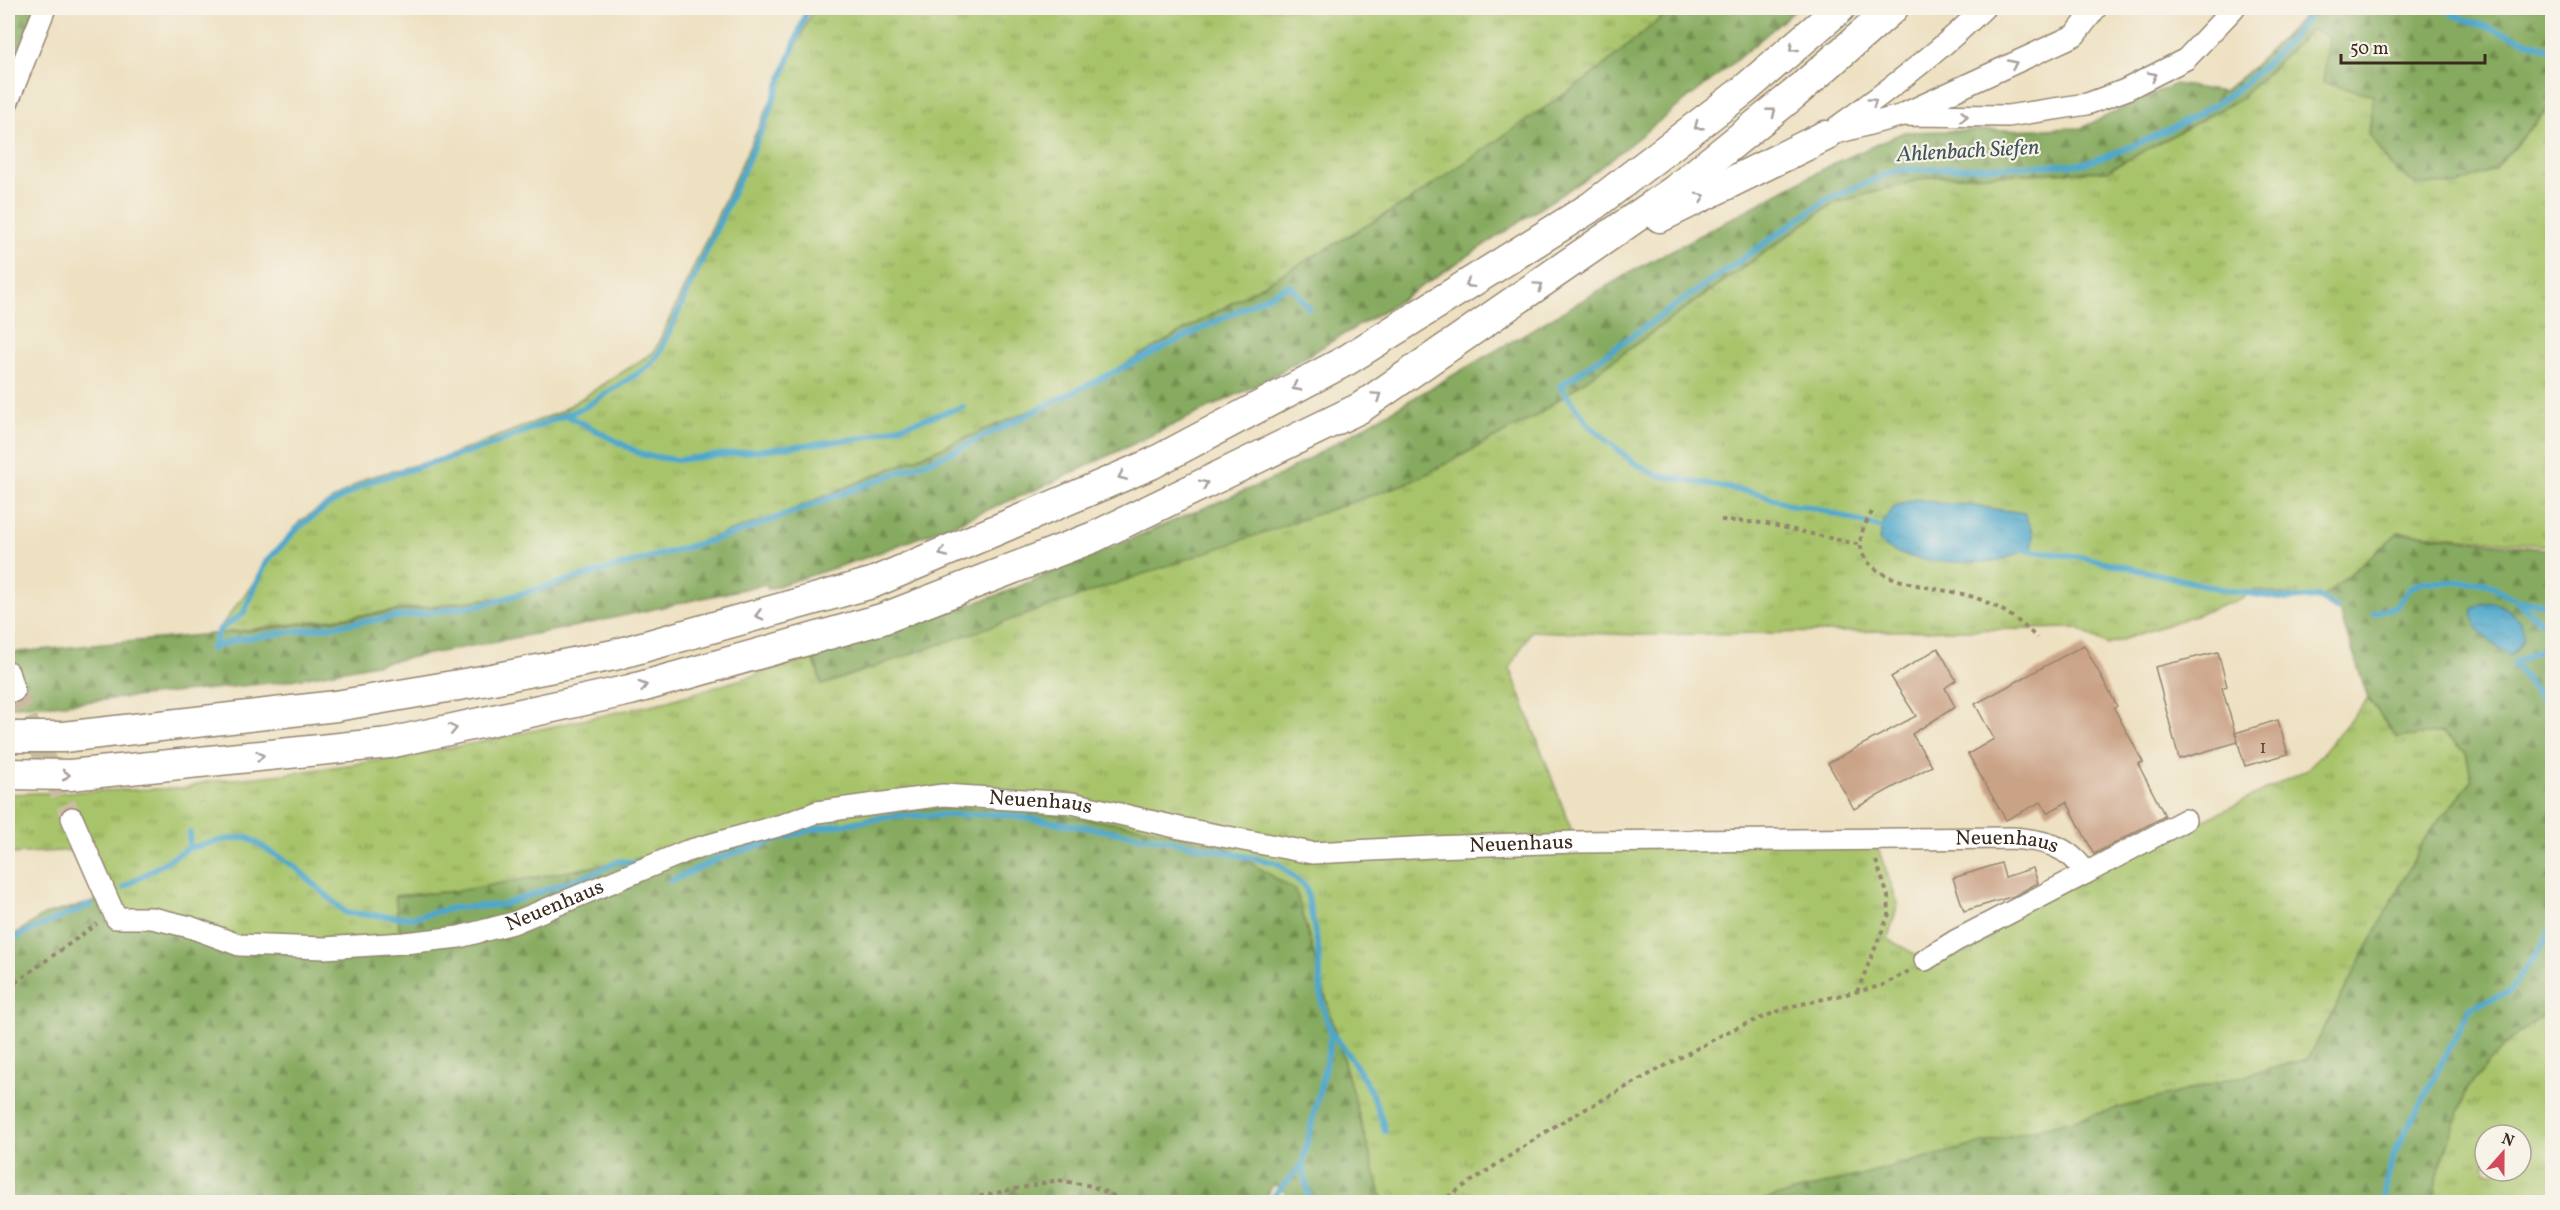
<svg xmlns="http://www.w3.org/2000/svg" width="2560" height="1210" font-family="Vollkorn,serif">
<defs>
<pattern id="grass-tufts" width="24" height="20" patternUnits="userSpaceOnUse" patternTransform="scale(1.5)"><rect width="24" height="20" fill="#a8c46b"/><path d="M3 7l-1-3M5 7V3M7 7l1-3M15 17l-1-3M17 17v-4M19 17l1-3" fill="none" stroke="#8a9f57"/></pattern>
<pattern id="forest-firs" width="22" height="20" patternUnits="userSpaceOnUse" patternTransform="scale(1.5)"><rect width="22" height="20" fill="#86aa5f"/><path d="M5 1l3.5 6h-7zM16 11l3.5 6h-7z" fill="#6f8b4e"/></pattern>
<pattern id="water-ripples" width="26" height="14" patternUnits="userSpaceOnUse" patternTransform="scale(1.5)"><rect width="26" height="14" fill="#4da7cb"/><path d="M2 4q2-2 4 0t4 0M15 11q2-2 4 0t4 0" fill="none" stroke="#4188a4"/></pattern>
</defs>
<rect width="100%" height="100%" fill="#f7f3e8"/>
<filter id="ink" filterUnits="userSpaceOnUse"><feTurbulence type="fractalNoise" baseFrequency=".0167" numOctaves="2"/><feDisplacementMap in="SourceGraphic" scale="12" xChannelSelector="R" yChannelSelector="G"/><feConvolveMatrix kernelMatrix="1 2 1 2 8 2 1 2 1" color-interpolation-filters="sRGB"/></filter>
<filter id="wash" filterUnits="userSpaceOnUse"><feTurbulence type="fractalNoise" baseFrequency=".008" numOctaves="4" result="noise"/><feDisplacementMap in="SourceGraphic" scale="24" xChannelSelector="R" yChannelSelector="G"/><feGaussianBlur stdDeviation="1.35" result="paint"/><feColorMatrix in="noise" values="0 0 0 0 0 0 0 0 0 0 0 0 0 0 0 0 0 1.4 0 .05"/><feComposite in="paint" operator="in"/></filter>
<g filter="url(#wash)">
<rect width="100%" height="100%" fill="#eee1c2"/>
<g fill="url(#grass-tufts)" stroke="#727744" stroke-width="1.5" fill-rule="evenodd">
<polygon points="814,8 1673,8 1591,76 1406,203 1081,390 777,516 546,591 215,634 300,521 366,478 445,457 560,412 654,352"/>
<polygon points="2312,29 2329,37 2373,94 2495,169 2552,103 2552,546 2399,532 2320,600 2254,590 2242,599 2107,645 2077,628 1636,635 1531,631 1510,668 1576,842 1874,838 1898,903 1888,939 1925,960 2086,873 2209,818 2306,770 2324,752 2368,698 2397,738 2442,732 2466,753 2472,781 2427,835 2308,1059 1756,1202 1383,1202 1296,891 457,891 395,896 401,938 241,941 121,911 79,850 8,854 8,794 185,788 206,782 285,774 410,756 490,740 664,702 813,658 822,685 1534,417 1832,204 1930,177 2107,171 2240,99"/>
<path d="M 2552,999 L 2552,1202 L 2435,1202 L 2436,1178 L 2467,1089 L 2506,1043 L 2545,1014 ZM 2485,1135 L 2521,1135 L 2521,1171 L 2485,1171 Z"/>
</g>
<g fill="url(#forest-firs)" stroke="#606a3e" stroke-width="1.5">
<polygon points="8,8 35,8 8,76"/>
<polygon points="1673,8 1798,8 1722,72 1588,177 1393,305 1263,382 1049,484 954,524 865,558 768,589 766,584 577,626 281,682 53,705 8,706 8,653 266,629 546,591 777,516 1080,390 1406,203 1591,76"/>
<polygon points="2312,8 2552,8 2552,103 2495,169 2454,185 2415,184 2390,165 2369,134 2373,95 2323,83 2329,37 2312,29 2240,99 2107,171 1930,177 1832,204 1534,417 1413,481 822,685 814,658 1001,594 1277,477 1633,271 1831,165 1904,132 2081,128 2175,84 2223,92 2252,68"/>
<polygon points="2399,532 2552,550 2552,999 2545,1014 2506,1043 2467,1089 2436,1178 2435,1202 1756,1202 2308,1059 2427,835 2472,781 2466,753 2442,732 2397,738 2368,698 2340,613 2320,600"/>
<polygon points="1006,807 1150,828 1226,847 1296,891 1383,1202 1290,1202 1290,1197 1274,1184 1262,1202 8,1202 8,939 44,915 97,901 109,925 152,923 238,951 401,938 395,896 457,891 916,809"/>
</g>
<g fill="url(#water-ripples)" stroke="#446874" stroke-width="1.5">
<path d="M 1917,499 L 1938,503 L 1967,505 L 2024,513 L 2033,533 L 2032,547 C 2023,551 2012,557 2002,559 C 1975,566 1897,563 1879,541 C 1885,513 1888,506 1917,499 Z"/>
<path d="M 2491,602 C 2517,610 2538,634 2510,656 C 2495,645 2469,629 2473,609 L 2481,604 Z"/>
</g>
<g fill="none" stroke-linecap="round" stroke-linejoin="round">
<g stroke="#4da7cb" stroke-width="6">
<polyline points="2444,8 2456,16 2552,50"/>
<polyline points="566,415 643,455 677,460 863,438 963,407"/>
<path d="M 1888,530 L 1811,507 L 1793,506 L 1761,494 L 1657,475 L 1633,462 L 1590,426 L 1560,386 L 1828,199 L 1897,170 L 2080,164 C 2129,151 2209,114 2247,81 C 2273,59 2295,34 2316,8"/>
<polyline points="2016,549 2082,557 2226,590 2288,599 2319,597 2337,608"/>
<polyline points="2517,601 2552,604"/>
<polyline points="2374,613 2397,606 2410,588 2423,582 2485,582 2517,601 2546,626 2552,638"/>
<polyline points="2552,645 2514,663 2552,714"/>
<polyline points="211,649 234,640 481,605 737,533 948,454 1290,285 1309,308"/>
<polyline points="212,649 220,629 243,614 266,562 299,527 324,508 368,482 486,447 585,407 648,367 660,352 766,120 808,8"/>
<polyline points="189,848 224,840 247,837 294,866 346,913 411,918 453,908 502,905 594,873 619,861 637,863"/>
<polyline points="671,881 722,857 813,829 894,816 1000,814 1167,840 1277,863 1306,887 1318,947 1322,1004 1331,1032 1329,1050 1302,1165 1273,1197 1272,1202"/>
<polyline points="124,887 189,848 190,833"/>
<polyline points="8,943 22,934 90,905"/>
<path d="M 1331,1032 C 1356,1063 1375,1092 1385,1131"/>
<polyline points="1302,1165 1310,1202"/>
<path d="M 2385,1202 L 2386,1185 L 2394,1154 L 2471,1007 L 2510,992 C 2522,968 2543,951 2552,925"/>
</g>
</g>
<g id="blocks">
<g fill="#caa286">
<polygon points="2084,645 2117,706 2114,708 2143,762 2138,764 2165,816 2094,854 2067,802 2047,813 2041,802 2006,820 1968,754 1994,739 1975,704"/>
<polygon points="1938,648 1956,680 1945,688 1955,707 1912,734 1932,766 1854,809 1828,763 1916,716 1891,677"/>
<polygon points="2218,652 2227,686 2222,688 2238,742 2179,759 2155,667"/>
<polygon points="2278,720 2288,754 2245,766 2235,733"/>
<polygon points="2001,863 2005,877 2033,868 2038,883 2014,896 1964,911 1953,878"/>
</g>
</g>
</g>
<g filter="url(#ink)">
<use href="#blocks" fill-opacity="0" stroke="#948670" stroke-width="1.5"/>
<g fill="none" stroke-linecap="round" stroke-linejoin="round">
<polyline stroke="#cabca1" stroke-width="21" stroke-dasharray="21 10" stroke-linecap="butt" points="14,691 72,818"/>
<defs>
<g id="minor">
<polyline points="8,101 45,8"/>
<polyline points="1906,113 2075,35 2096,8"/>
<path d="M 1837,127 C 1889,90 1939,52 1984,8"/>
<polyline points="1825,136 1903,115 2008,116 2087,104 2125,90 2186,59 2234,8"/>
<polyline points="8,672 14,691"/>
<path id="s1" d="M 72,818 L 116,918 L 152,918 L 190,927 L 239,945 L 324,948 L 404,943 L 459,937 L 513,923 L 687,851 L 785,824 L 817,812 L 943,795 L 1072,803 L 1180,828 L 1312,853 L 1432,847 L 1576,842 L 2011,838 C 2043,840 2068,845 2086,873 L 2185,820"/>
<polyline points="1925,960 1955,941 2086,873"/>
</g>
<g id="highway">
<polyline points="1660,217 1825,136"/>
<polyline points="8,737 63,737 336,706 482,681 614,655 872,583 1151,464 1347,360 1591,207 1744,90 1840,8"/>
<polyline points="8,774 70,775 389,743 630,690 882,619 1094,537 1360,408 1675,190 1793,95 1893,8"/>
</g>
</defs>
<use href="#minor" stroke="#948670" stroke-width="24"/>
<use href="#highway" stroke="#948670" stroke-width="33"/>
<g stroke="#948670" stroke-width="4" stroke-dasharray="4.5 4.5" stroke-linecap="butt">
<path d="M 1872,512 C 1868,519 1862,529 1861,537 C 1854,587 1945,586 1976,598 C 2001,607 2018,619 2037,638"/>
<polyline points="1721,520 1763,523 1861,545"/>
<polyline points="8,988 97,924"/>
<polyline points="1857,992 1889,914 1888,896 1875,858"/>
<polyline points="953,1202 1058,1180 1092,1186 1128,1202"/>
<polyline points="1440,1202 1558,1124 1731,1030 1789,1007 1881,986 1909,971"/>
</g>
<use href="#minor" stroke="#fff" stroke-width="21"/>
<use href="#highway" stroke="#fff" stroke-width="30"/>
</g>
<defs><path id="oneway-chevron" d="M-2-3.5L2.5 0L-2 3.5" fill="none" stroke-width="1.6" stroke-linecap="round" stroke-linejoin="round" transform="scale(1.5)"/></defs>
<g stroke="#a79f9a">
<use href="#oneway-chevron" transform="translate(1793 48) rotate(139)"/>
<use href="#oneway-chevron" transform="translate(2013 64) rotate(-25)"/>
<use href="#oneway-chevron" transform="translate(2153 76) rotate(-27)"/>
<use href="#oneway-chevron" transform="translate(1873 102) rotate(-35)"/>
<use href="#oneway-chevron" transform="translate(1772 112) rotate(-39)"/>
<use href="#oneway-chevron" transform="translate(1964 116) rotate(1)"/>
<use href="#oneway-chevron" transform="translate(1698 126) rotate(142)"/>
<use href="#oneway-chevron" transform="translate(1701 197) rotate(-26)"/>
<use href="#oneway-chevron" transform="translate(1469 284) rotate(148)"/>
<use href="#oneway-chevron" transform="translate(1539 286) rotate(-35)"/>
<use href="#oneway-chevron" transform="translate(1296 387) rotate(152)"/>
<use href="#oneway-chevron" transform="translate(1377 396) rotate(-34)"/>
<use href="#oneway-chevron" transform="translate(1122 476) rotate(157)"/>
<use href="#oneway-chevron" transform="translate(1204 484) rotate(-26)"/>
<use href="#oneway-chevron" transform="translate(943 553) rotate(157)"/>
<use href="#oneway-chevron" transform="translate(759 615) rotate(165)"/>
<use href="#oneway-chevron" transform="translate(643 686) rotate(-16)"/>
<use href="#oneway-chevron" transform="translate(453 729) rotate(-12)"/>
<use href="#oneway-chevron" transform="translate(260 756) rotate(-6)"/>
<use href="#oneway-chevron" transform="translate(66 775) rotate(-1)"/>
</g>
</g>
<g text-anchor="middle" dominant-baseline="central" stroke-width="4.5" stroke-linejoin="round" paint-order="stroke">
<g font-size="18" fill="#5f4838">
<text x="2263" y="748">1</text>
</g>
<g font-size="21" fill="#3b2a1e" stroke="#f7f3e8">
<text stroke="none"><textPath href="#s1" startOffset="1062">Neuenhaus</textPath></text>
<text stroke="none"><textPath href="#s1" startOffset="1548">Neuenhaus</textPath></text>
<text stroke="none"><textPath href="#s1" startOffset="2034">Neuenhaus</textPath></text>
<text stroke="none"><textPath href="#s1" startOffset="558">Neuenhaus</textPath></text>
</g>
<g font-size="22" font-style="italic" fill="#41565b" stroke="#f7f3e8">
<text transform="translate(1968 152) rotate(-3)">Ahlenbach Siefen</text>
</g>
</g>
<rect width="2560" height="1210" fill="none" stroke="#f7f3e8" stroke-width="30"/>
<g transform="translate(2503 1153) rotate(21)"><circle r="28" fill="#f7f3e8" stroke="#aca397" stroke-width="1.5"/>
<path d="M0-4.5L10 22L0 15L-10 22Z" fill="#d1495b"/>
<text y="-9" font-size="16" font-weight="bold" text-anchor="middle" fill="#3b2a1e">N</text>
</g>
<path d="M2341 54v9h144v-9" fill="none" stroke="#3b2a1e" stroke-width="3"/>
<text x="2350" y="54" font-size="18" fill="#3b2a1e" stroke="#f7f3e8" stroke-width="4.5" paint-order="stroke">50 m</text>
</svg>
